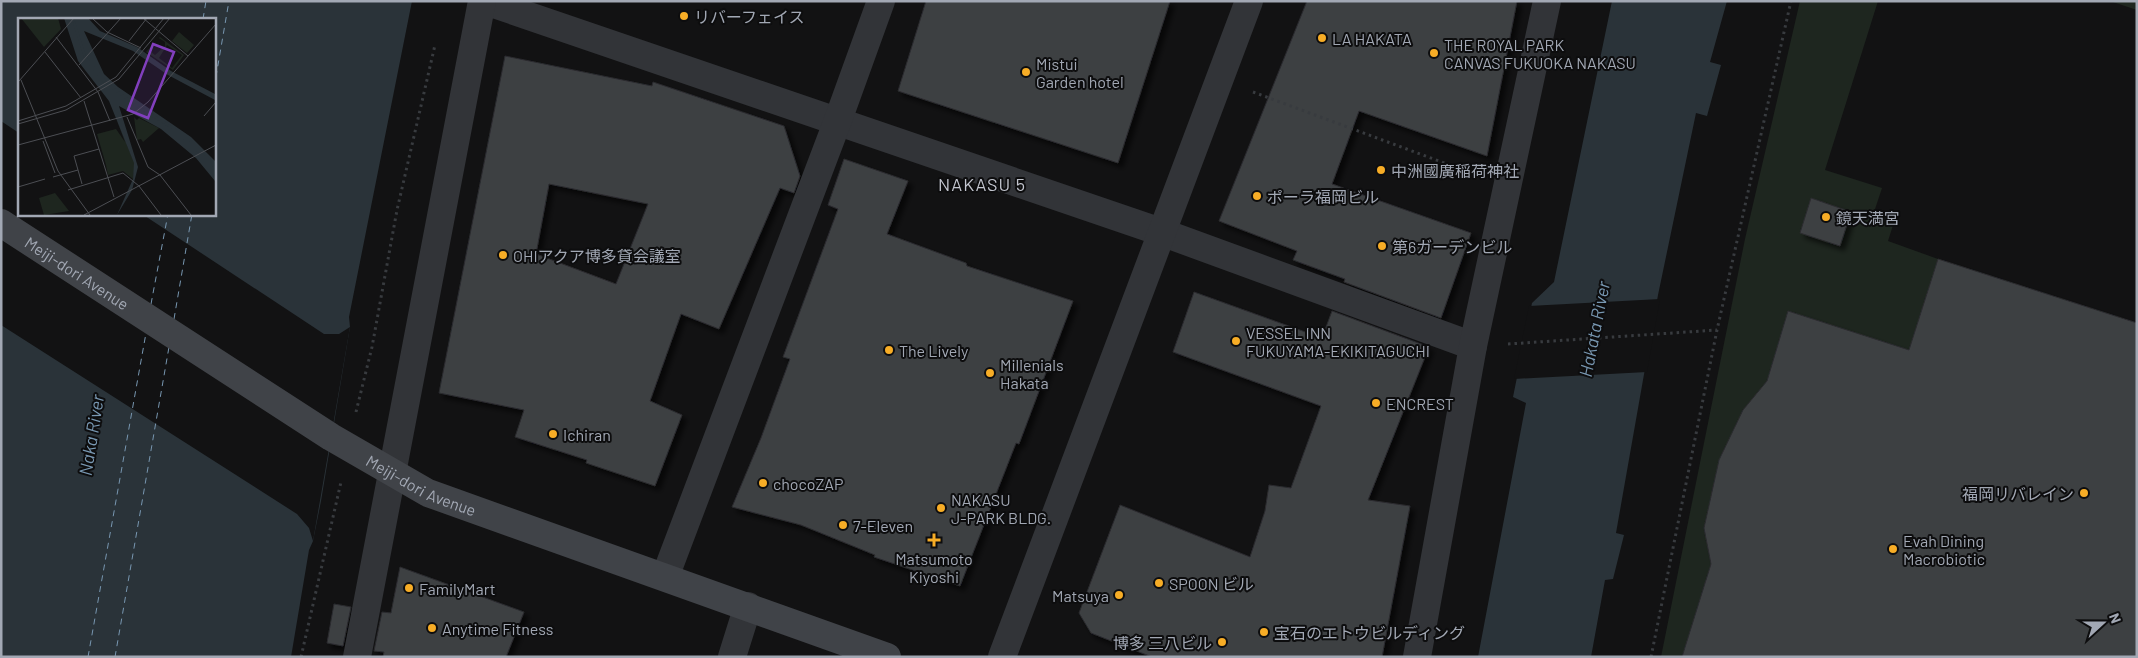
<svg xmlns="http://www.w3.org/2000/svg" width="2138" height="658" font-family="Barlow,'Noto Sans JP',sans-serif">
<defs>
<filter id="shadow"><feDropShadow dx="4.5" dy="4.5" stdDeviation="2.5" flood-color="#0009"/></filter>
</defs>
<rect width="100%" height="100%" fill="#121213"/>
<g fill="#1e261f">
<polygon points="1800,1 1878,1 1825,170 1882,188 1874,212 1895,219 1888,241 1938,259 2137,323 1963,367 1788,312 1767,381 1743,410 1719,460 1704,528 1711,564 1682,657 1661,657 1745,239"/>
<polygon points="2110,1 2137,1 2137,10"/>
</g>
<g fill="#2a3339" fill-rule="evenodd">
<path d="M 1,1 L 412,1 L 349,317 L 350,327 L 321,501 L 313,541 L 309,550 L 291,657 L 1,657 ZM 19,19 L 214,19 L 214,214 L 19,214 Z"/>
<polygon points="1612,1 1727,1 1710,62 1721,65 1707,116 1696,113 1658,295 1616,533 1624,535 1613,579 1605,580 1591,657 1478,657 1526,403 1513,397 1532,303 1554,282"/>
</g>
<g fill="#121213">
<polygon points="1,121 19,133 19,214 142,214 324,334 339,334 350,327 313,541 309,528 297,514 1,325"/>
<polygon points="1660,299 1647,372 1514,379 1529,306"/>
</g>
<g fill="none" stroke-linecap="round" stroke-linejoin="round">
<g stroke="#7897b1" stroke-width="1" stroke-dasharray="6 5" stroke-linecap="butt">
<polyline points="203,19 206,1"/>
<polyline points="214,88 229,1"/>
<polyline points="151,304 168,214"/>
<polyline points="174,319 192,214"/>
<polyline points="88,657 146,333"/>
<polyline points="115,657 169,347"/>
</g>
</g>
<g fill="#3e3f43" stroke="#2b2c2f" fill-rule="evenodd" filter="url(#shadow)">
<polygon points="926,1 1170,1 1118,163 898,91"/>
<polygon points="1307,1 1517,1 1487,156 1359,111 1332,184 1471,233 1441,318 1344,282 1345,279 1293,260 1297,251 1219,221"/>
<path d="M 505,56 L 652,86 L 653,82 L 784,126 L 800,176 L 794,193 L 780,188 L 719,329 L 681,314 L 650,401 L 682,415 L 655,486 L 586,463 L 587,460 L 515,437 L 524,410 L 439,393 ZM 549,184 L 648,204 L 616,284 L 536,254 Z"/>
<polygon points="844,159 908,181 887,234 966,263 967,266 1073,301 1019,444 1016,443 960,586 874,557 875,555 801,525 732,507 761,438 790,359 783,357 838,209 828,205"/>
<polygon points="1811,198 1851,212 1840,246 1800,233"/>
<polygon points="1938,259 2137,323 2137,657 1682,657 1711,564 1704,528 1719,460 1743,410 1767,381 1788,311 1909,350"/>
<polygon points="1194,292 1322,338 1332,311 1429,347 1368,500 1410,506 1382,657 1152,657 1091,633 1079,613 1120,505 1250,557 1265,511 1269,485 1291,488 1321,406 1173,352"/>
<polygon points="400,567 524,612 506,657 383,657 384,652 374,651 382,612 391,613"/>
<polygon points="334,604 351,607 343,646 327,643"/>
</g>
<g fill="none" stroke-linecap="round" stroke-linejoin="round">
<g stroke="#383b3f" stroke-width="3" stroke-dasharray="2.5 4" stroke-linecap="butt">
<polyline points="1253,92 1474,174"/>
<polyline points="1508,344 1717,330"/>
<polyline points="356,412 372,347 397,210 435,45"/>
<polyline points="301,657 341,482"/>
<polyline points="1651,657 1717,330 1791,1"/>
</g>
<g stroke="#323438" stroke-width="28">
<polyline points="485,1 1161,232 1473,346"/>
<polyline points="665,577 838,120 881,1"/>
<polyline points="357,657 482,1"/>
<polyline points="732,657 748,606"/>
<polyline points="1002,657 1249,1"/>
<polyline points="1417,657 1473,346 1547,1"/>
</g>
<path stroke="#404348" stroke-width="28" id="s1" d="M 1,223 L 331,437 L 428,493 L 887,657"/>
</g>
<g fill="#f7ad26" stroke="#0d0d0e" stroke-width="2">
<circle cx="684" cy="16" r="5"/>
<circle cx="1322" cy="38" r="5"/>
<circle cx="1434" cy="53" r="5"/>
<circle cx="1026" cy="72" r="5"/>
<circle cx="1381" cy="170" r="5"/>
<circle cx="1257" cy="196" r="5"/>
<circle cx="1826" cy="217" r="5"/>
<circle cx="1382" cy="246" r="5"/>
<circle cx="503" cy="255" r="5"/>
<circle cx="1236" cy="341" r="5"/>
<circle cx="889" cy="350" r="5"/>
<circle cx="990" cy="373" r="5"/>
<circle cx="1376" cy="403" r="5"/>
<circle cx="553" cy="434" r="5"/>
<circle cx="763" cy="483" r="5"/>
<circle cx="2084" cy="493" r="5"/>
<circle cx="941" cy="508" r="5"/>
<circle cx="843" cy="525" r="5"/>
<path d="M931.5 532.5h5v5h5v5h-5v5h-5v-5h-5v-5h5z"/>
<circle cx="1893" cy="549" r="5"/>
<circle cx="1159" cy="583" r="5"/>
<circle cx="409" cy="588" r="5"/>
<circle cx="1119" cy="595" r="5"/>
<circle cx="432" cy="628" r="5"/>
<circle cx="1264" cy="632" r="5"/>
<circle cx="1222" cy="642" r="5"/>
</g>
<g text-anchor="middle" dominant-baseline="central" stroke-width="4" stroke-linejoin="round" paint-order="stroke">
<g font-size="16" fill="#a2a8b4" stroke="#0d0d0e" text-anchor="start">
<text x="694" y="16">リバーフェイス</text>
<text x="1332" y="38">LA HAKATA</text>
<text x="1444" y="44">THE ROYAL PARK<tspan x="1444" dy="18">CANVAS FUKUOKA NAKASU</tspan></text>
<text x="1036" y="63">Mistui<tspan x="1036" dy="18">Garden hotel</tspan></text>
<text x="1391" y="170">中洲國廣稲荷神社</text>
<text x="1267" y="196">ポーラ福岡ビル</text>
<text x="1836" y="217">鏡天満宮</text>
<text x="1392" y="246">第6ガーデンビル</text>
<text x="513" y="255">OHIアクア博多貸会議室</text>
<text x="1246" y="332">VESSEL INN<tspan x="1246" dy="18">FUKUYAMA-EKIKITAGUCHI</tspan></text>
<text x="899" y="350">The Lively</text>
<text x="1000" y="364">Millenials<tspan x="1000" dy="18">Hakata</tspan></text>
<text x="1386" y="403">ENCREST</text>
<text x="563" y="434">Ichiran</text>
<text x="773" y="483">chocoZAP</text>
<text x="2074" y="493" text-anchor="end">福岡リバレイン</text>
<text x="951" y="499">NAKASU<tspan x="951" dy="18">J-PARK BLDG.</tspan></text>
<text x="853" y="525">7-Eleven</text>
<text x="1903" y="540">Evah Dining<tspan x="1903" dy="18">Macrobiotic</tspan></text>
<text x="934" y="558" text-anchor="middle">Matsumoto<tspan x="934" dy="18">Kiyoshi</tspan></text>
<text x="1169" y="583">SPOON ビル</text>
<text x="419" y="588">FamilyMart</text>
<text x="1109" y="595" text-anchor="end">Matsuya</text>
<text x="442" y="628">Anytime Fitness</text>
<text x="1274" y="632">宝石のエトウビルディング</text>
<text x="1212" y="642" text-anchor="end">博多 三八ビル</text>
</g>
<g font-size="16" fill="#a2a8b4" stroke="#0d0d0e">
<text stroke="none"><textPath href="#s1" startOffset="91">Meiji-dori Avenue</textPath></text>
<text stroke="none"><textPath href="#s1" startOffset="496">Meiji-dori Avenue</textPath></text>
</g>
<g font-size="18" letter-spacing="1" fill="#c4c7d0" stroke="#0d0d0e">
<text x="982" y="184">NAKASU 5</text>
</g>
<g font-size="18" font-style="italic" fill="#7897b1" stroke="#0d0d0e">
<text transform="translate(1594 329) rotate(-79)">Hakata River</text>
<text transform="translate(91 435) rotate(-81)">Naka River</text>
</g>
</g>
<g transform="translate(18 18)">
<rect width="198" height="198" fill="#121213"/>
<path d="M 3,0 L 40,0 L 43,11 L 26,29 ZM 161,14 L 176,27 L 169,35 L 154,23 ZM 142,19 L 166,37 L 155,52 L 128,34 ZM 141,20 L 147,24 L 147,28 L 137,37 L 131,32 ZM 149,27 L 164,37 L 154,50 L 141,40 ZM 116,99 L 119,102 L 121,100 L 141,110 L 125,124 L 123,121 L 119,122 ZM 99,103 L 117,146 L 115,161 L 105,153 L 90,157 L 88,147 L 79,116 L 98,111 L 107,124 ZM 37,175 L 51,193 L 26,197 L 21,180 Z" fill="#1e261f" fill-rule="evenodd"/>
<path d="M 46,0 L 70,0 L 82,13 L 119,29 L 153,53 L 197,76 L 197,82 L 150,57 L 115,33 L 66,13 L 86,56 L 100,69 L 173,119 L 197,143 L 197,163 L 178,140 L 143,111 L 101,88 L 120,149 L 114,172 L 99,197 L 115,161 L 116,145 L 91,83 L 60,43 Z" fill="#2a3339"/>
<path fill="none" stroke="#2a3339" stroke-width="2.5" d="M 56,4 L 67,39 L 87,63M 68,41 L 87,65M 92,68 L 120,89M 124,91 L 155,110 L 181,134M 183,136 L 198,150"/>
<path fill="none" stroke="#4c4e53" stroke-width="1" d="M 74,0 L 89,14 L 123,30M 125,0 L 170,38M 38,19 L 80,74 L 92,103M 111,23 L 129,0M 27,34 L 63,80M 61,47 L 103,0M 3,62 L 40,153 L 72,197M 1,63 L 56,0M 66,83 L 96,179M 186,98 L 198,84M 109,99 L 130,149 L 142,157 L 173,197M 0,103 L 48,88 L 98,59 L 146,0M 0,106 L 48,92 L 101,61 L 152,0M 25,123 L 37,155M 0,127 L 115,96 L 130,84 L 198,6M 35,159 L 60,152M 64,166 L 56,138 L 81,131M 0,169 L 27,161M 50,172 L 105,155 L 121,168 L 143,197M 66,197 L 198,127"/>
<path fill="#813fbd" fill-opacity="0.15" stroke="#813fbd" stroke-width="2.5" d="M 135,26 L 156,34 L 130,100 L 110,92 Z"/>
<rect width="198" height="198" fill="none" stroke="#a2a8b4" stroke-width="2.5"/>
</g>
<rect width="2138" height="658" fill="none" stroke="#a2a8b4" stroke-width="5"/>
<g transform="translate(2103 623) rotate(69)" stroke="#0d0d0e" stroke-width="4" paint-order="stroke">
<path d="M0-4L9 19L0 12L-9 19Z" fill="#a2a8b4"/>
<text y="-8" font-size="14" font-weight="bold" text-anchor="middle" fill="#a2a8b4">N</text>
</g>
</svg>
